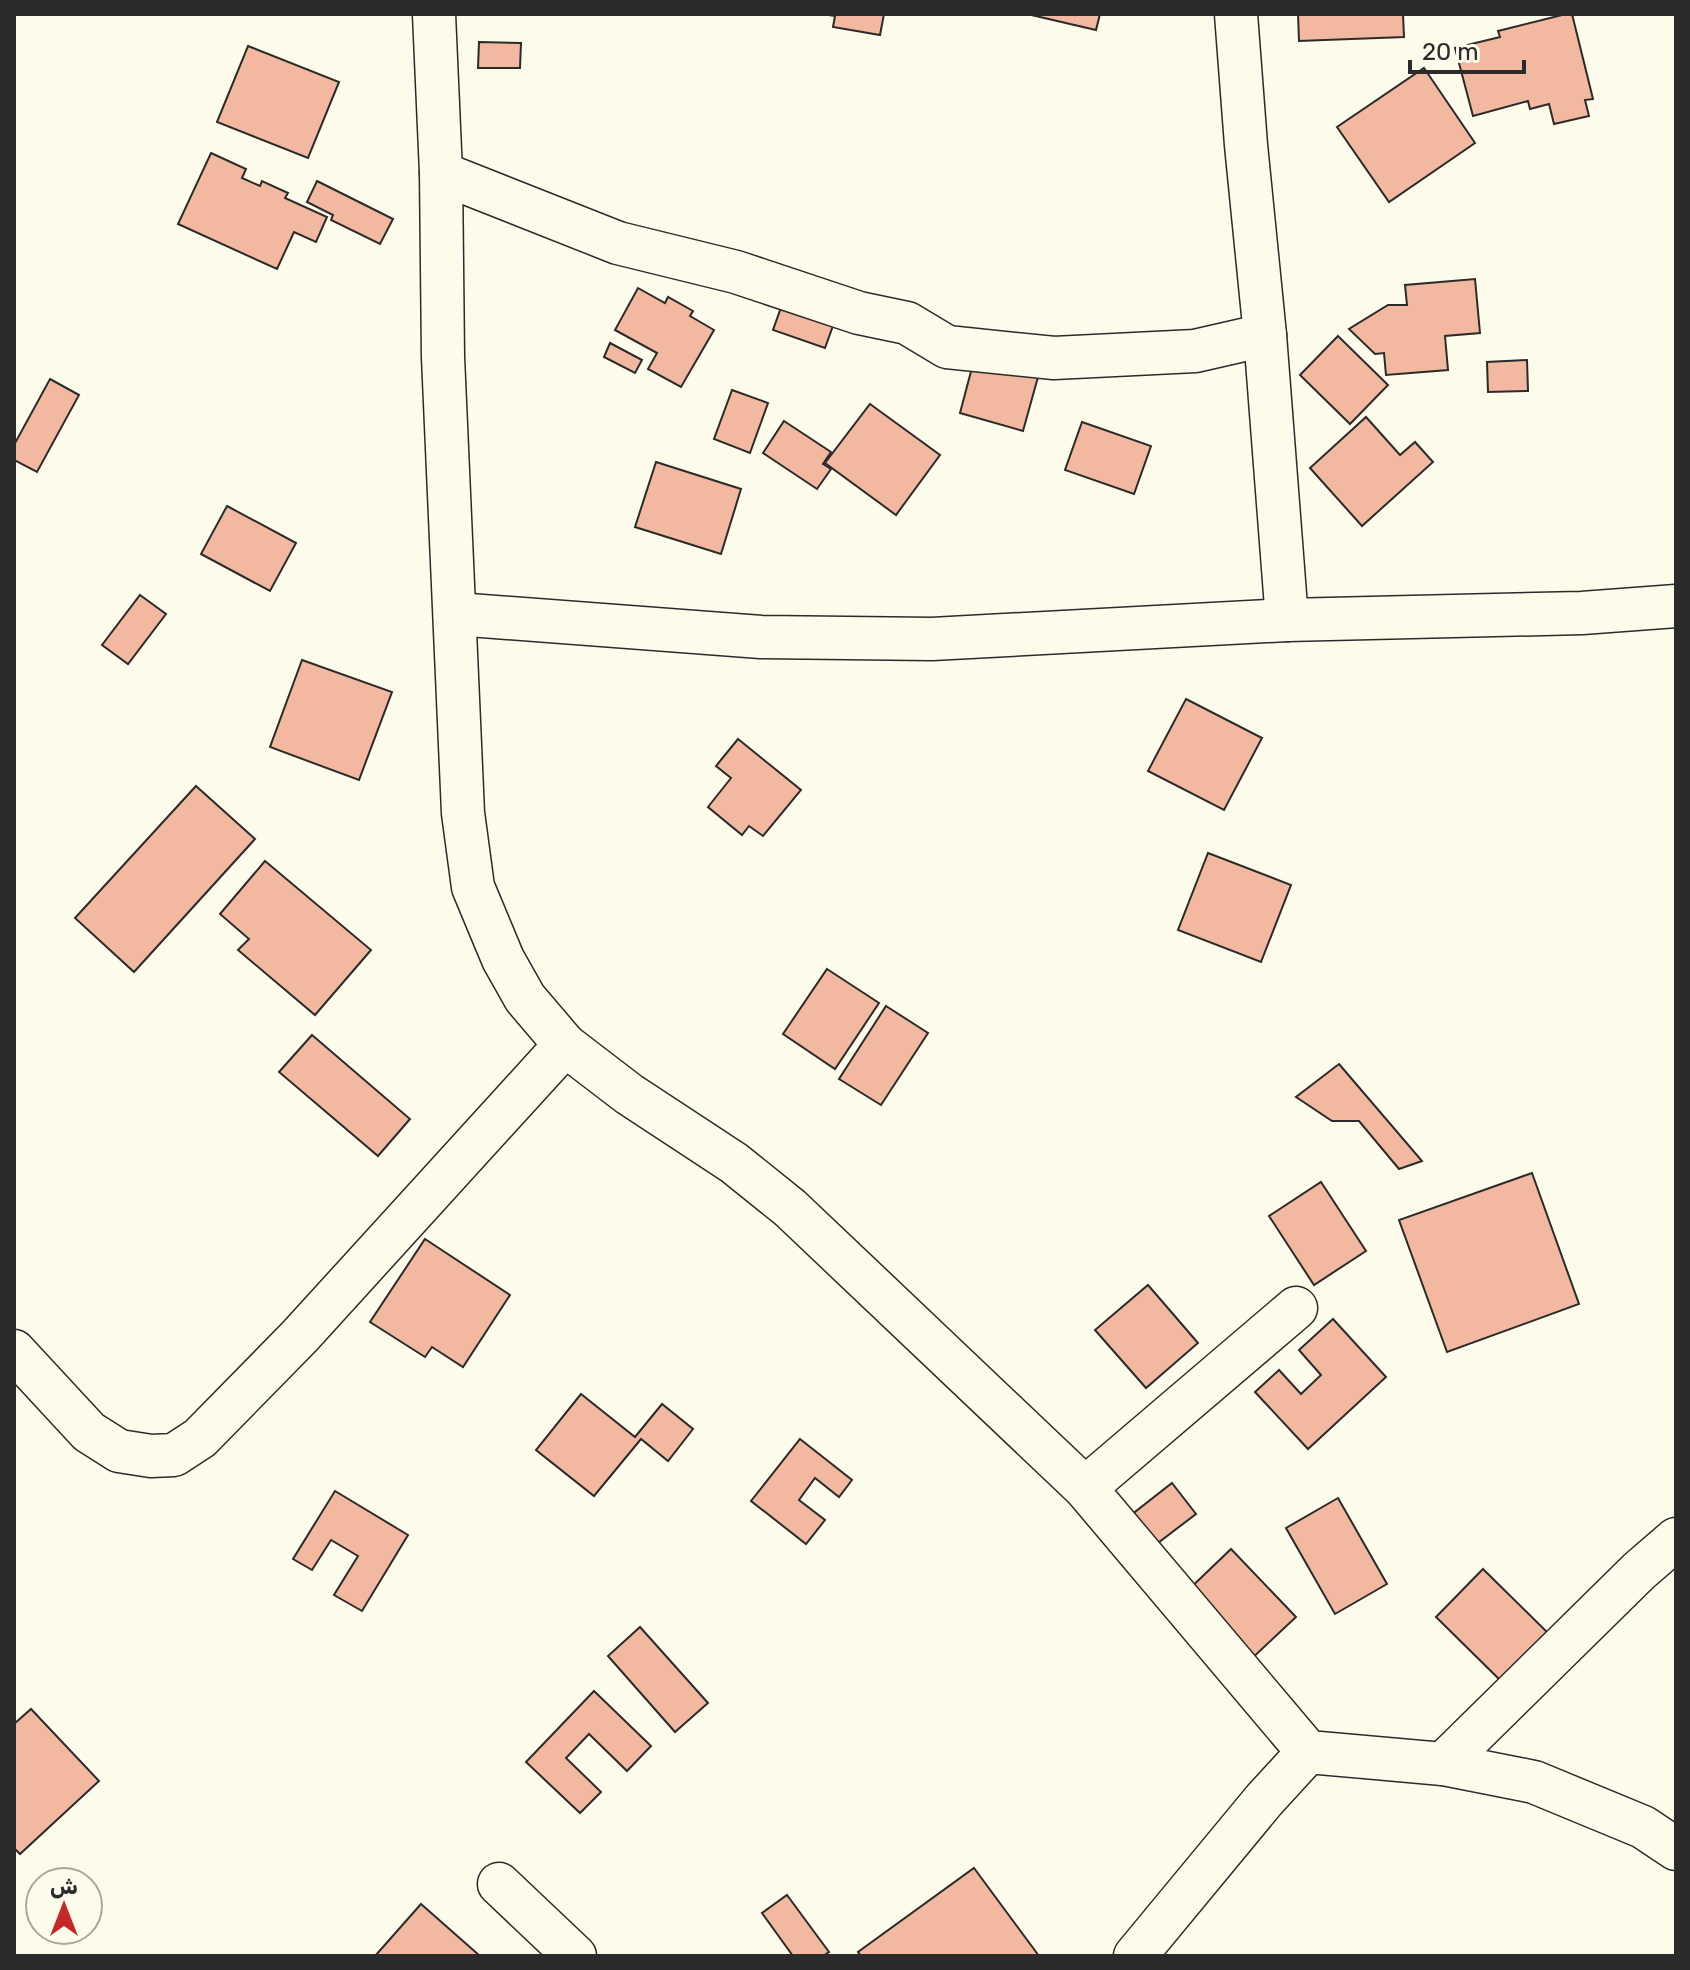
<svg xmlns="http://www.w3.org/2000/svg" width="1690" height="1970" font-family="Rubik,'Noto Sans Arabic',sans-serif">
<rect width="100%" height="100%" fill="#fdfbea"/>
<g fill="#f2b8a0" stroke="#2b2b2b" stroke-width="2">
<polygon points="822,14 884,14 880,35 833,27 835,16"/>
<polygon points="1027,14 1100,14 1096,30"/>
<polygon points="1298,14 1403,14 1404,37 1299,41"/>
<polygon points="1566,14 1572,14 1593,99 1585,100 1589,116 1554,124 1549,104 1530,109 1528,101 1473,116 1455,48 1500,37 1498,31"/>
<polygon points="479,42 521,43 520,68 478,68"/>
<polygon points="248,46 339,82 308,158 217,122"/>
<polygon points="1424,68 1475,143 1389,202 1337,127"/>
<polygon points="211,153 246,169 242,178 260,186 262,181 288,193 285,198 327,217 316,242 294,232 277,269 178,224"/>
<polygon points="317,181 393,219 380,244 331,220 333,215 307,202"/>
<polygon points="1475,279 1480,333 1445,336 1448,370 1386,375 1384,353 1375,354 1349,329 1388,305 1407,305 1405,285"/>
<polygon points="638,288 665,303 668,297 693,311 690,316 714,330 681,387 648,369 657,353 615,330"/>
<polygon points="783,302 835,320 825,348 773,330"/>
<polygon points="1338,336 1388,385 1350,424 1300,375"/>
<polygon points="610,343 642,360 635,373 604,357"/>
<polygon points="974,360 1038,377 1023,431 960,413"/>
<polygon points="1527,360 1528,391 1488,392 1487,362"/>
<polygon points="50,379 79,395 37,472 14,460 14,445"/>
<polygon points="732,390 768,403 750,453 714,439"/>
<polygon points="870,404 940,455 896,515 825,463"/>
<polygon points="1366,417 1400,455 1415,442 1433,462 1362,526 1310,468"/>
<polygon points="784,421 831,452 823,464 831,469 817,489 763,453"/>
<polygon points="1082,422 1151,446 1134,494 1065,470"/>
<polygon points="656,462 741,489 721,554 635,527"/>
<polygon points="227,506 296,543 270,591 201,554"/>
<polygon points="140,595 166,614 128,664 102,645"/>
<polygon points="302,660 392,692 359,780 270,747"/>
<polygon points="1186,699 1262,738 1224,810 1148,771"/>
<polygon points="738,739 801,790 763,836 749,826 742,835 708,807 731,778 716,766"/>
<polygon points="196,786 255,839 134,972 75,918"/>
<polygon points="1208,853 1291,885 1261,962 1178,930"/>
<polygon points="265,861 371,950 315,1015 238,950 249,939 220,914"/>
<polygon points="827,969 879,1003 835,1069 783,1034"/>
<polygon points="886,1006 928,1033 881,1105 839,1079"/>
<polygon points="312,1035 410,1119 378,1156 279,1072"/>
<polygon points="1339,1064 1422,1161 1399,1169 1359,1121 1332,1121 1296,1097"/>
<polygon points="1532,1173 1579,1304 1447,1352 1399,1220"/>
<polygon points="1321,1182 1366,1251 1314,1285 1269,1216"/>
<polygon points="425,1239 510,1295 463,1367 432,1347 425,1357 370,1322"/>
<polygon points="1148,1285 1198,1343 1146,1388 1095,1330"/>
<polygon points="1333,1319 1386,1377 1308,1449 1255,1392 1279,1370 1301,1394 1321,1375 1299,1350"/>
<polygon points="581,1394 635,1437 662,1404 693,1429 668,1461 641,1439 594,1496 536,1450"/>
<polygon points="800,1439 852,1480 839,1497 815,1478 799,1500 825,1520 806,1544 751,1501"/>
<polygon points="1172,1483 1196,1514 1150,1549 1126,1519"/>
<polygon points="335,1491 408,1535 362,1611 334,1595 358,1556 331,1540 312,1570 293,1559"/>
<polygon points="1338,1498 1387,1584 1335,1614 1286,1528"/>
<polygon points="1231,1549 1296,1617 1248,1662 1183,1595"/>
<polygon points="1483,1569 1549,1634 1502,1682 1436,1617"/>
<polygon points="640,1627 708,1703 675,1732 608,1656"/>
<polygon points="594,1691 651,1746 627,1771 589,1734 566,1758 601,1792 580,1813 526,1762"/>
<polygon points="31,1709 99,1781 20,1854 14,1848 14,1724"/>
<polygon points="974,1868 1039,1956 861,1956 858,1952"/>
<polygon points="787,1895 829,1952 823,1956 793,1956 762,1913"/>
<polygon points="421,1904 480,1956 375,1956"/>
</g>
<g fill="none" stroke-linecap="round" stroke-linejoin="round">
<defs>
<g id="minor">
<polyline points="434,14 441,173 443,357 463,813 473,887 503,959 525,998 565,1045 629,1094 734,1163 790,1208 1085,1488 1308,1752 1443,1764 1534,1782 1643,1827 1676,1849"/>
<polyline points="441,173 618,243 736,272 859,313 907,323 947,347 1054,358 1195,351 1265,335 1246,145 1236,14"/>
<polyline points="1265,335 1287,620"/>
<polyline points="456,614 761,637 932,639 1287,620 1582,613 1676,606"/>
<polyline points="14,1351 89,1432 119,1451 151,1456 174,1455 200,1438 300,1336 565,1045"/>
<polyline points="1085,1488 1296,1308"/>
<polyline points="1443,1764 1639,1571 1676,1539"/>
<polyline points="499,1884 575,1956"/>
<polyline points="1135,1956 1264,1800 1308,1752"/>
</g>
</defs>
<use href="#minor" stroke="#2b2b2b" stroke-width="45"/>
<use href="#minor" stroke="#fdfbea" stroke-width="42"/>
</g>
<rect width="1690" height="1970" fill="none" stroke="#2b2b2b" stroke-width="32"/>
<g transform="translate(64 1906)"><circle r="38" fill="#fdfbea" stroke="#a9a89e" stroke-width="2"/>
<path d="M0-6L14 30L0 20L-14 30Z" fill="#c62828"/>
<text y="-12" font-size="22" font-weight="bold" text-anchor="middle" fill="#2b2b2b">ش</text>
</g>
<path d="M1410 60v12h114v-12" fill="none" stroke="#2b2b2b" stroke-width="4"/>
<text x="1422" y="60" font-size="24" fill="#2b2b2b" stroke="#fdfbea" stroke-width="6" paint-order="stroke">20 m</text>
</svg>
